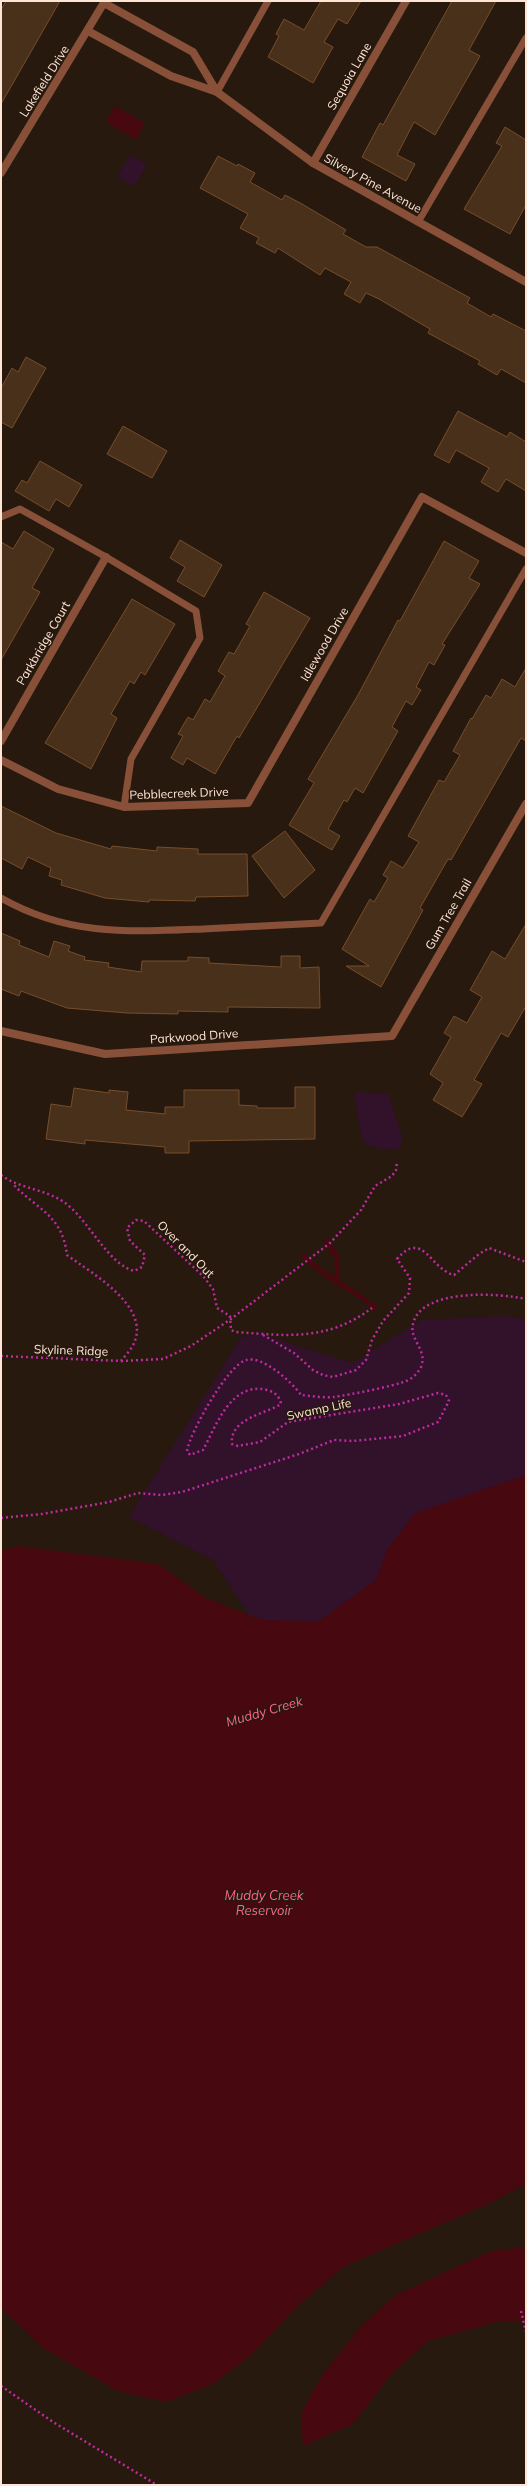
<svg xmlns="http://www.w3.org/2000/svg" width="527" height="2486" font-family="Mulish,sans-serif">
<rect width="100%" height="100%" fill="#27190e"/>
<g fill="#32112a">
<polygon points="130,155 147,164 134,187 117,177"/>
<path d="M 359,1092 L 389,1094 L 402,1137 L 400,1148 C 387,1151 371,1149 362,1140 L 354,1094 Z"/>
<polygon points="504,1316 526,1319 526,2038 213,1560 129,1517 241,1337 261,1334 352,1363 421,1320"/>
</g>
<g fill="#47080f">
<polygon points="115,106 145,123 136,140 106,122"/>
<polygon points="526,1475 526,2184 486,2205 345,2266 301,2303 249,2357 213,2384 165,2402 118,2391 43,2348 1,2308 1,1550 19,1546 158,1564 206,1598 262,1620 319,1621 376,1580 387,1550 415,1513"/>
<polygon points="526,2247 526,2322 496,2322 428,2341 393,2372 353,2424 303,2446 301,2413 323,2374 364,2323 396,2295 491,2251"/>
</g>
<g fill="none" stroke-linecap="round" stroke-linejoin="round">
<g stroke="#47080f" stroke-width="5">
<polyline points="326,1241 337,1257 337,1282"/>
<path d="M 304,1256 C 324,1278 354,1288 375,1308"/>
</g>
</g>
<g fill="#49301a" stroke="#764d2b">
<polygon points="6,1 60,1 1,104 1,10"/>
<polygon points="321,1 361,1 347,24 338,19 324,42 333,47 313,83 268,57 279,36 276,34 284,19 304,30"/>
<polygon points="452,1 496,1 469,50 480,56 435,135 414,122 397,155 415,164 406,181 362,157 380,123 383,125"/>
<polygon points="505,127 526,140 526,205 510,234 464,209 502,146 496,143"/>
<polygon points="218,156 237,166 238,164 255,173 250,182 282,200 285,195 302,204 346,230 343,234 366,247 377,247 470,298 467,303 491,317 493,314 526,331 526,383 501,369 497,375 478,364 480,361 428,333 430,329 379,299 366,293 360,303 344,294 351,282 325,268 320,275 278,248 275,253 256,243 259,238 240,228 248,214 200,188"/>
<polygon points="26,357 46,368 12,428 1,422 1,388 12,368 18,372"/>
<polygon points="458,411 507,437 510,432 526,442 526,491 506,479 498,492 481,482 489,468 456,450 449,463 434,455"/>
<polygon points="123,426 167,451 152,478 107,454"/>
<polygon points="40,461 82,485 69,507 56,499 49,511 15,491 22,480 27,483"/>
<polygon points="24,531 54,549 32,588 40,592 1,660 1,542 13,549"/>
<polygon points="180,540 222,565 204,597 177,581 185,567 170,558"/>
<polygon points="444,541 479,561 469,578 480,584 442,644 445,645 434,665 429,662 416,687 421,690 412,705 406,701 392,727 398,731 363,793 355,788 347,802 344,800 328,829 340,836 332,850 289,825 314,783 308,779 358,695 398,620 400,621"/>
<polygon points="264,592 310,618 239,738 237,736 215,774 187,758 183,765 171,758 183,736 178,734 188,717 193,720 205,699 210,702 225,676 218,671 229,652 234,654 250,626 246,624"/>
<polygon points="132,599 175,624 145,675 141,672 134,684 130,681 111,714 117,718 91,769 45,743"/>
<polygon points="526,668 526,741 521,738 451,860 448,859 420,908 423,910 381,987 346,966 369,966 342,949 370,899 374,902 388,878 383,875 391,861 403,868 419,842 408,836 439,780 444,782 460,755 453,751 471,718 472,719 486,695 491,698 502,679 515,687"/>
<polygon points="1,806 56,833 111,849 112,846 157,851 157,847 198,849 198,854 247,854 248,896 196,897 195,901 149,900 149,902 105,898 61,885 62,880 49,876 51,868 28,857 22,869 1,858"/>
<polygon points="285,831 315,870 284,898 252,856"/>
<polygon points="526,924 526,1006 508,1037 501,1033 474,1080 482,1084 462,1117 433,1100 443,1083 430,1074 451,1037 444,1033 454,1016 467,1023 482,997 470,990 492,951 505,959"/>
<polygon points="1,933 20,941 19,945 49,957 54,941 70,946 68,951 85,957 84,960 109,963 108,967 141,972 142,961 188,961 188,957 209,958 209,963 281,967 281,956 300,956 300,968 319,967 320,1008 228,1007 228,1012 178,1011 178,1014 127,1013 67,1008 21,991 19,996 1,989"/>
<polygon points="295,1087 315,1087 315,1139 189,1141 189,1153 165,1153 165,1147 85,1140 85,1144 46,1139 51,1104 71,1107 74,1088 109,1093 109,1090 128,1092 126,1110 165,1114 165,1107 184,1107 184,1090 239,1090 239,1105 257,1106 257,1108 295,1108"/>
</g>
<g fill="none" stroke-linecap="round" stroke-linejoin="round">
<g stroke="#be2aa0" stroke-width="2.5" stroke-dasharray="2 3" stroke-linecap="butt">
<path d="M 1,1175 C 21,1190 51,1189 70,1207 C 90,1224 109,1264 134,1271 L 142,1267 L 145,1255 L 130,1241 L 127,1228 L 136,1220 L 144,1221 L 203,1276 L 213,1289 L 217,1308 L 230,1316 L 231,1330 L 236,1332 C 288,1336 328,1341 372,1308"/>
<path d="M 263,1335 L 294,1353 L 313,1370 L 323,1375 L 333,1377 L 356,1370 L 366,1360 L 372,1340 L 383,1321 L 409,1293 L 410,1278 L 397,1259 C 423,1229 430,1269 454,1275 L 479,1254 L 489,1248 L 526,1262"/>
<path d="M 1,1356 L 121,1361 C 124,1357 129,1352 132,1347 C 155,1308 91,1273 67,1255 C 62,1214 37,1210 13,1184"/>
<polyline points="121,1361 163,1359 191,1346 231,1319 330,1243 361,1210 375,1186 392,1176 396,1170 397,1162"/>
<path d="M 1,1518 L 42,1514 L 109,1502 L 138,1493 L 161,1495 L 182,1492 L 299,1454 L 334,1440 L 353,1441 L 403,1436 L 438,1422 L 449,1401 L 446,1395 L 438,1393 L 399,1404 L 288,1422 L 260,1442 L 238,1446 L 232,1444 C 229,1419 265,1414 281,1404 C 280,1397 275,1392 267,1390 C 231,1381 216,1426 203,1450 L 190,1455 L 187,1451 C 190,1432 228,1365 246,1360 C 262,1355 292,1382 301,1395 C 312,1396 324,1398 334,1397 C 348,1395 395,1386 406,1381 C 412,1379 418,1373 421,1367 C 428,1350 409,1340 413,1324 C 421,1288 499,1293 526,1299"/>
<polyline points="521,2311 526,2332"/>
<polyline points="1,2386 53,2422 157,2485"/>
</g>
<g stroke="#885038" stroke-width="7">
<polyline points="217,92 268,1"/>
<polyline points="418,222 526,38"/>
<polyline points="1,517 20,509 106,557 196,611 200,638 131,759 124,807"/>
<path d="M 1,898 C 68,936 128,932 203,929 C 242,927 282,925 321,923 L 526,569"/>
</g>
<g stroke="#885038" stroke-width="8">
<polyline points="88,31 171,76 217,92 193,52 104,3"/>
<polyline points="217,92 313,163 526,282"/>
<polyline points="313,163 406,1"/>
<polyline points="1,741 106,557"/>
<polyline points="1,760 58,789 124,807 248,803 422,497 526,553"/>
<polyline points="1,1031 105,1054 392,1036 526,804"/>
</g>
<polyline stroke="#885038" stroke-width="8" points="1,173 105,1"/>
</g>
<g text-anchor="middle" dominant-baseline="central" stroke-width="3" stroke-linejoin="round" paint-order="stroke">
<g font-size="12" fill="#ffe5d5" stroke="#27190e">
<text transform="translate(349 76) rotate(-60)">Sequoia Lane</text>
<text transform="translate(44 81) rotate(-58)">Lakefield Drive</text>
<text transform="translate(373 183) rotate(29)">Silvery Pine Avenue</text>
<text transform="translate(43 643) rotate(-60)">Parkbridge Court</text>
<text transform="translate(324 644) rotate(-60)">Idlewood Drive</text>
<text transform="translate(179 793) rotate(-2)">Pebblecreek Drive</text>
<text transform="translate(448 914) rotate(-60)">Gum Tree Trail</text>
<text transform="translate(194 1036) rotate(-4)">Parkwood Drive</text>
<text transform="translate(186 1249) rotate(45)">Over and Out</text>
<text transform="translate(71 1350) rotate(2)">Skyline Ridge</text>
<text transform="translate(319 1409) rotate(-12)">Swamp Life</text>
</g>
<g font-size="13" font-style="italic" fill="#ff638e" stroke="#27190e">
<text transform="translate(264 1711) rotate(-16)">Muddy Creek</text>
<text x="264" y="1895">Muddy Creek<tspan x="264" dy="15">Reservoir</tspan></text>
</g>
</g>
<rect width="527" height="2486" fill="none" stroke="#ffe5d5" stroke-width="4"/>
</svg>
